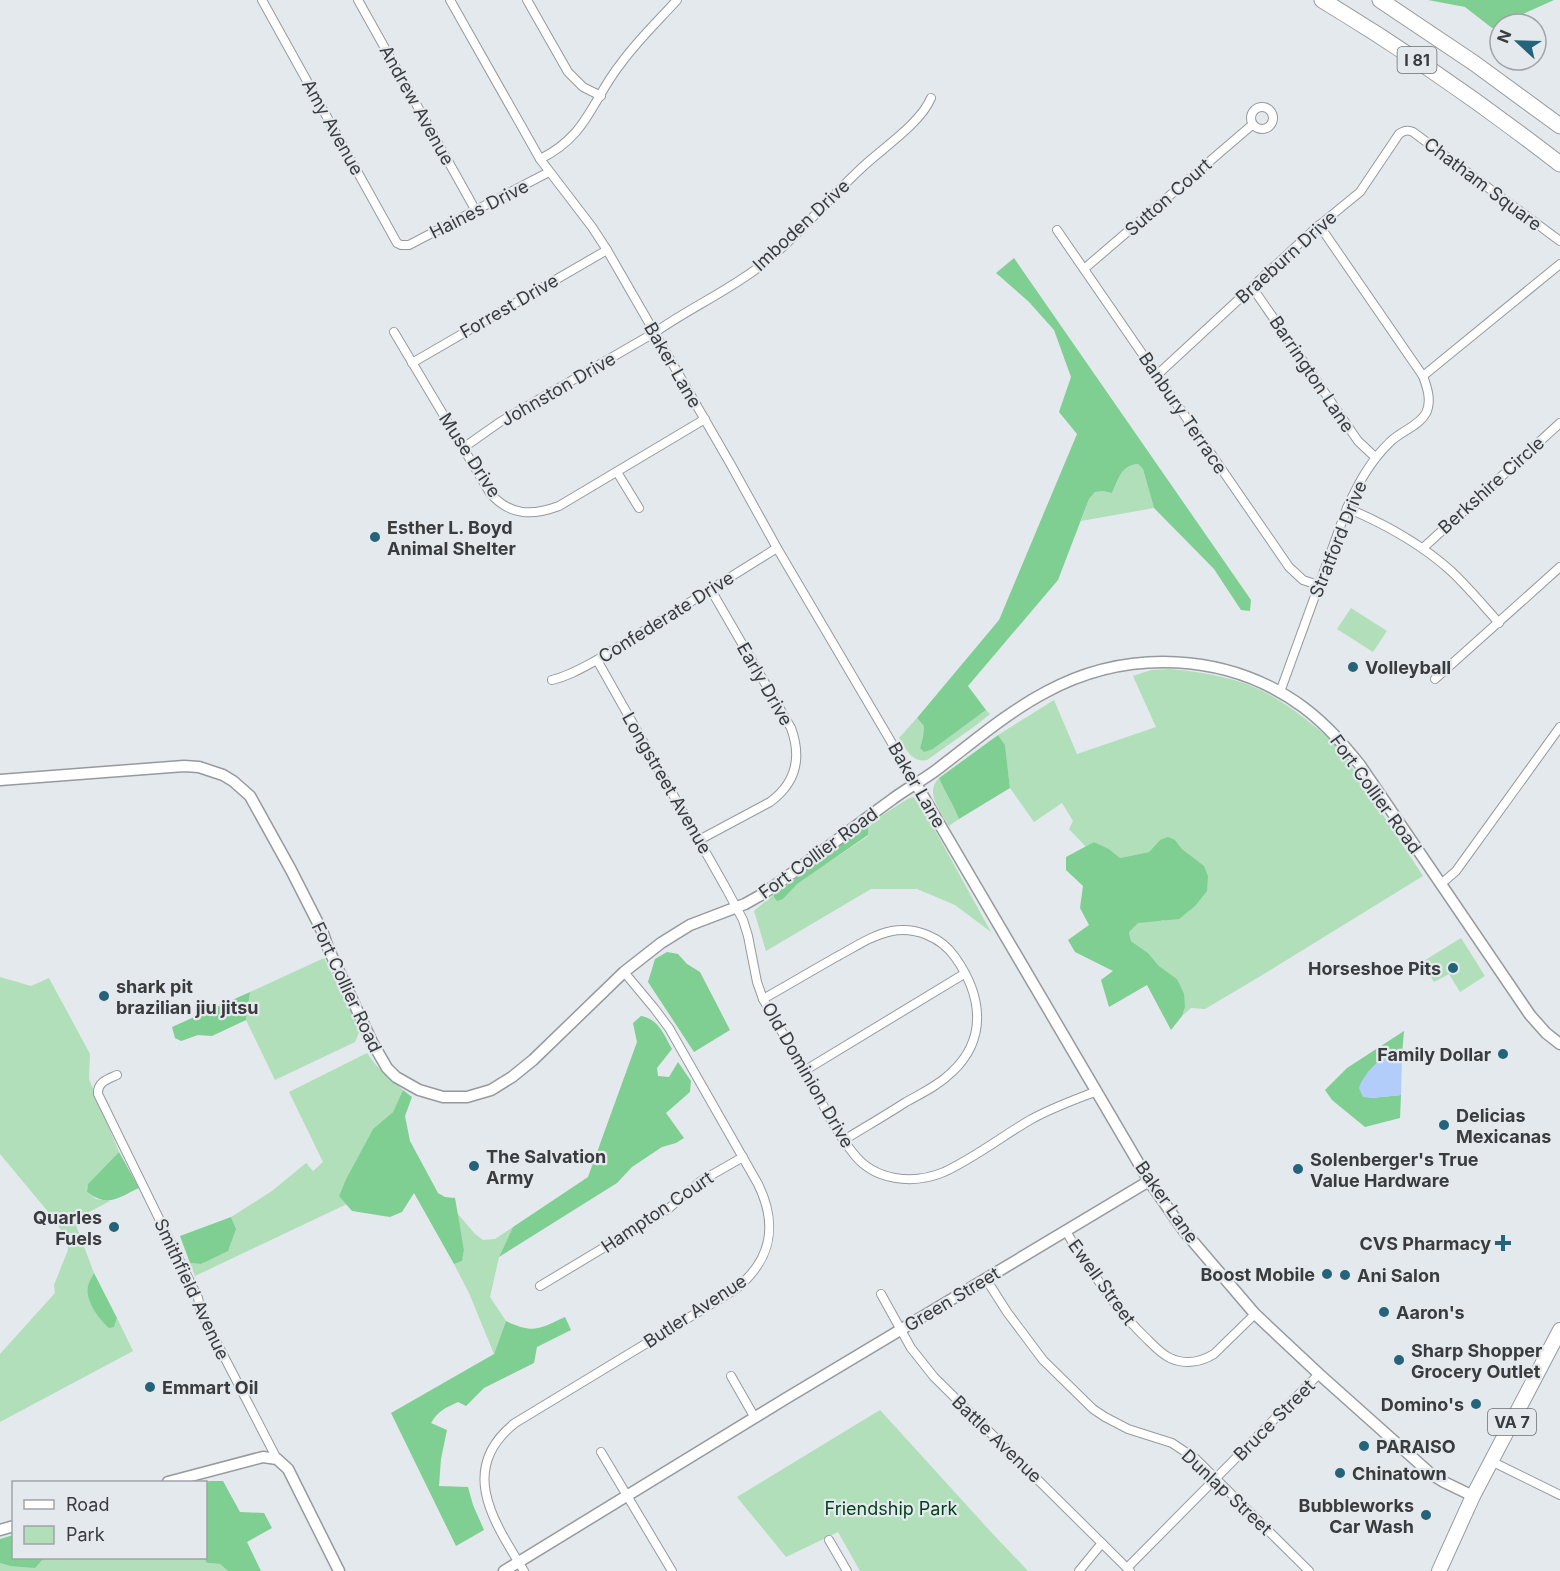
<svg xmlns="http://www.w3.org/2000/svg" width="1560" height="1571" font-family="Inter,sans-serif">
<rect width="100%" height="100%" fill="#e4e9ed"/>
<g fill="#b0dfb9">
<path d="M 1138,464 L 1143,469 L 1154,508 L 1081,521 L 1089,499 L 1095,492 L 1103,491 L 1112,493 C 1118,480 1121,465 1138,464 Z"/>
<polygon points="1351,608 1387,631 1373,652 1337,629"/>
<path d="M 1169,669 C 1204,672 1241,678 1272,696 C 1296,710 1317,728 1338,746 L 1423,876 L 1259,977 L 1205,1009 L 1191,1008 L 1182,1016 L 1185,1007 L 1177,979 L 1159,966 L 1148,953 L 1131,941 L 1129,932 L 1137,923 L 1147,921 L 1164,921 L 1189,854 L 1182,849 L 1175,840 L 1160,840 L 1149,852 L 1120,858 L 1109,849 L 1094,842 L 1086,847 L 1069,829 L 1073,821 L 1062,803 L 1034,822 L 1010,788 L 1005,745 L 998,735 L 1054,700 L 1077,754 L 1156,727 L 1133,676 L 1151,670 Z"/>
<path d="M 986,710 L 990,714 L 975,726 L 927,760 C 912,763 906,749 899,738 L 917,718 L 924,726 L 923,737 L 920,748 L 933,749 Z"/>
<path d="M 939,778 C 945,792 953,804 959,819 L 949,826 C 941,811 924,793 939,778 Z"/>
<polygon points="912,797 915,798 920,803 991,932 955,905 917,889 871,889 766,951 754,911 774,894 774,897 783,899 796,884 868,836 868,828 864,827 906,800"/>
<polygon points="1461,938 1485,976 1460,992 1449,974 1434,982 1422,962"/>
<polygon points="324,958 360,1030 355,1042 275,1080 246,1020 250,992"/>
<polygon points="0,977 31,986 49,978 90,1054 89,1079 119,1152 88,1184 87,1192 96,1199 110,1201 74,1220 94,1273 88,1288 114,1327 117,1318 133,1351 0,1422 0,1354 55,1293 54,1285 68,1250 67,1239 50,1214 0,1154"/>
<polygon points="367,1053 376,1065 403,1090 393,1112 373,1129 346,1179 339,1196 347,1204 195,1276 190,1263 202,1264 236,1229 231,1217 272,1191 306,1163 313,1171 323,1162 289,1092"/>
<polygon points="457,1213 475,1234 483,1240 495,1239 513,1227 499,1257 490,1297 506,1321 494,1354 469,1293 454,1264 462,1261 464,1250"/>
<polygon points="880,1410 991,1532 1028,1571 860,1571 838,1532 786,1557 737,1497"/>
<polygon points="48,1558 204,1558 207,1563 220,1564 228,1571 0,1571 0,1563 10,1566"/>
</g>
<g fill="#7fce92">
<polygon points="1428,0 1554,0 1492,28 1465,7"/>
<path d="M 1014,258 L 1251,600 L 1250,611 L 1241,610 L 1214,569 L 1154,508 L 1143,469 L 1138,464 C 1121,465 1118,480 1112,493 L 1103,491 L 1095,492 L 1089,499 L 1058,580 L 968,686 L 986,710 L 933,749 L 924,752 L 920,748 L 923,737 L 924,726 L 917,718 L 999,620 L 1077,434 L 1059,412 L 1071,377 L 1054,330 L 1029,302 L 996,273 Z"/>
<path d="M 998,735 L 1005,745 L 1010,788 L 959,819 C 953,804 945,792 939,778 Z"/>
<polygon points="864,827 868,828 868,835 797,884 783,899 777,901 774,897 774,894 779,891"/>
<polygon points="1168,837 1175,840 1182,849 1204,866 1208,876 1207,891 1195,906 1179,919 1138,923 1129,932 1131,941 1148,953 1159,966 1177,979 1184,994 1185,1007 1182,1016 1171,1030 1147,985 1109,1007 1101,980 1113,971 1075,952 1068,940 1089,925 1080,908 1083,886 1066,870 1066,857 1094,842 1109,849 1120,858 1149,852 1160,840"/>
<polygon points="667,952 678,954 687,964 700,972 730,1030 694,1052 648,982 655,959"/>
<polygon points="250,992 246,1020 212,1036 198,1035 181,1041 175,1038 172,1027"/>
<path d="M 641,1016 C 659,1019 664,1035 672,1049 L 657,1068 L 658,1076 L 669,1077 L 678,1062 L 691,1081 L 690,1092 L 666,1113 L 684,1138 L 676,1143 L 662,1147 L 632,1167 L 617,1183 L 499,1257 L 513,1227 L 588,1177 L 637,1042 L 633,1023 Z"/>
<polygon points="1404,1031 1402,1055 1396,1051 1391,1053 1368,1072 1371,1098 1401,1095 1400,1118 1365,1127 1332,1100 1325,1090 1347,1068"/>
<polygon points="403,1090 412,1097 405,1116 410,1141 438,1193 445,1197 455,1198 464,1250 462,1261 454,1264 414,1193 402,1212 390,1217 352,1211 339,1196 346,1179 373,1129 393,1112"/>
<path d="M 119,1152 L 139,1188 C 117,1198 109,1208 87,1192 L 88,1184 Z"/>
<polygon points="231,1217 236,1229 228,1251 201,1264 190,1263 180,1236"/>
<path d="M 94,1273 L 117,1318 L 114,1327 L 109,1328 C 99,1319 85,1301 88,1286 C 89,1282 92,1277 94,1273 Z"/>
<path d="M 565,1317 L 571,1330 L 537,1347 L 534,1363 L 484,1388 L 466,1406 L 458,1402 C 445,1408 438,1411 431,1423 L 447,1430 L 441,1459 L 439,1486 L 468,1487 L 473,1505 L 484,1530 L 456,1546 L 391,1413 L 494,1354 L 506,1321 C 534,1334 539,1329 565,1317 Z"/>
<polygon points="210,1481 223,1481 240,1512 264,1513 272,1528 247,1542 261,1571 228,1571 220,1564 207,1563 204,1558 206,1558 205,1482"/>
<polygon points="13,1535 14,1558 48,1558 43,1559 35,1568 10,1566 0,1563 0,1539"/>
</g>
<path fill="#b3cdfb" d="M 1396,1051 L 1402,1055 L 1401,1095 L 1371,1098 L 1363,1097 L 1359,1088 C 1363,1074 1382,1055 1396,1051 Z"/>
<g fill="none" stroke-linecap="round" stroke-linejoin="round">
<defs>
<g id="minor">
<polyline points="262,0 397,243 401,245 409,245 549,172"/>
<polyline points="358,0 476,211"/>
<polyline points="450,0 540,159 592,227 607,250 731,465 777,548 916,784"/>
<polyline points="527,0 568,72 583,87 601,96"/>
<circle cx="1262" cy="118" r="11"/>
<path d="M 540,159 C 588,136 592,99 622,62 C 638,40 659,20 677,0"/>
<polyline points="1057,230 1289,567 1303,580 1318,585"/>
<polyline points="1084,269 1252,125"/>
<polyline points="1252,287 1358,441 1375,457"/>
<path d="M 394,332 L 490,493 C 510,516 532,516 559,506 L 705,419"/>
<polyline points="412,363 607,250"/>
<path d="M 1157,375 L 1316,228 L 1360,192 L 1399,134 C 1403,131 1407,129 1413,132 L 1560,241"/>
<polyline points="1423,376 1560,264"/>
<path d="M 463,448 L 500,422 L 654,333 C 688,309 726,292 759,267 C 799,236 830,196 867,163 C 887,145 921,122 931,98"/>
<polyline points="617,472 639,508"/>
<path d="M 1347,508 C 1385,524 1420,543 1451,571 C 1468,587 1483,605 1499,623"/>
<polyline points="1423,548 1560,423"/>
<path d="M 597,660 L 727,890 L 743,920 L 748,936 L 757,982 L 763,999 C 780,1028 796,1057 813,1086 C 825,1109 837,1133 853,1153 C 874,1181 913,1185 944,1172 C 974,1158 1001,1137 1030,1120 C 1051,1108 1074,1100 1097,1091"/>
<polyline points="1435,679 1560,567"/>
<path d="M 552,680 C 569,676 582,668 597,660 L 777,548"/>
<path d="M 1280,692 L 1347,508 C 1358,484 1370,461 1390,442 C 1401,431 1419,426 1426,413 C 1432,401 1427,387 1423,376 L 1319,225"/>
<path d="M 699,840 L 770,802 C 796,783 802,758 791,728 L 711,590"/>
<polyline points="1441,884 1456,871 1560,727"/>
<path d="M 763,999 C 788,985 813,970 838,956 C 855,947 872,935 892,931 C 916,927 941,937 955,957 C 982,995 988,1038 952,1072 C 939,1085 922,1093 906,1102 C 886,1115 865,1127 844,1140"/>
<polyline points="804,1071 964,974"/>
<path d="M 117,1075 C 108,1079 97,1082 98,1094 L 198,1298 L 201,1312 L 277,1459"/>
<path d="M 1066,1230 C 1071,1242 1079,1252 1086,1262 C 1104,1290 1121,1314 1146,1338 C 1153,1345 1161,1354 1170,1358 C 1185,1365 1201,1362 1214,1354 L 1255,1314"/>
<polyline points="986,1279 1007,1312 1043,1360 1093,1409 1105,1417 1128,1429 1172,1443 1196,1459 1309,1571"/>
<polyline points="540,1286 668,1209 701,1181 743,1157"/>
<polyline points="881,1294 911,1348 934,1377 1130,1571"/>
<polyline points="731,1376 755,1418"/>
<polyline points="601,1452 672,1571"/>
<polyline points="1491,1461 1560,1495"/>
<polyline points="829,1540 847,1571"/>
<polyline points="1127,1568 1319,1374"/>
<path d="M 524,1571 C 494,1522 457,1469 515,1423 L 736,1289 C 772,1259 778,1225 758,1184 L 669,1028 L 654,1008 L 624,972"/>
<polyline points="1079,1571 1102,1543"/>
</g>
<g id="tertiary">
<path d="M 0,780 L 184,766 L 199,767 L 223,775 L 233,781 L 250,796 L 291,870 L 323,933 L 328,948 L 372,1042 L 387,1068 L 396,1077 L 419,1090 L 443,1097 L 467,1097 L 491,1090 L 512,1077 L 533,1060 L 624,972 L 661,943 L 690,925 L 745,904 L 761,895 C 805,865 847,832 890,801 C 904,790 920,782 935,771 C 971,744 1006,713 1046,692 C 1127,648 1228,652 1303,707 C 1326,724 1343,744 1360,765 L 1530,1015 L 1546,1033 L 1560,1044"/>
<polyline points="916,784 1149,1181 1184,1231 1255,1314 1319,1374 1431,1474 1444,1482 1473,1496"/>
<polyline points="168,1482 263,1457 277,1459 288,1469 339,1571"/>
<polyline points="0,1530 14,1526"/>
<polyline points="504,1571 785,1399 1149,1181"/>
</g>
<polyline id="primary" points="1439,1571 1473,1496 1560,1330"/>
<g id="motorway">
<path d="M 1322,0 C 1405,50 1484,105 1560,164"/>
<polyline points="1380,0 1474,63 1560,126"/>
</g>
</defs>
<use href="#minor" stroke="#969a9e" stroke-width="10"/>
<use href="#tertiary" stroke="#969a9e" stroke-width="13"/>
<use href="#primary" stroke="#969a9e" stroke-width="16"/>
<use href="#motorway" stroke="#969a9e" stroke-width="17"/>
<use href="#minor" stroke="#fff" stroke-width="8"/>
<use href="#tertiary" stroke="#fff" stroke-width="10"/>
<use href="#primary" stroke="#fff" stroke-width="14"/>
<use href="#motorway" stroke="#fff" stroke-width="15"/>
</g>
<g fill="#246379" stroke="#e4e9ed" stroke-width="2">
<circle cx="375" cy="537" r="6"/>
<circle cx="1353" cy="667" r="6"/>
<circle cx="1453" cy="968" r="6"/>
<circle cx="104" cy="996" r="6"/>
<circle cx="1503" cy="1054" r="6"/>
<circle cx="1444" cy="1125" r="6"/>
<circle cx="474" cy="1166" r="6"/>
<circle cx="1298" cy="1169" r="6"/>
<circle cx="114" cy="1227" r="6"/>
<path d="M1500 1234h6v6h6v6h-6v6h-6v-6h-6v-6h6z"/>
<circle cx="1327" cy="1274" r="6"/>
<circle cx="1345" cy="1275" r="6"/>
<circle cx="1384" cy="1312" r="6"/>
<circle cx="1399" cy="1360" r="6"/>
<circle cx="150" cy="1387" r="6"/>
<circle cx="1476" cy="1404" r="6"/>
<circle cx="1364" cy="1446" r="6"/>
<circle cx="1340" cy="1473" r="6"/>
<circle cx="1426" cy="1515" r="6"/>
</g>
<g text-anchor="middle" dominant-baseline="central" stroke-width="4.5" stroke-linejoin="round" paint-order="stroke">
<g fill="#e4e9ed" stroke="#6c6f72" stroke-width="1.5">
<rect x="1397.5" y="47" width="39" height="26" rx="4.5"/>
<rect x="1488" y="1409" width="48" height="26" rx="4.5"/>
</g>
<g font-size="16" font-weight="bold" fill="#393b3d">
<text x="1417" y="60">I 81</text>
<text x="1512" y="1422">VA 7</text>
</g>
<g font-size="18" fill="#393b3d" stroke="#e4e9ed">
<text transform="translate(417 105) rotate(61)">Andrew Avenue</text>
<text transform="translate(333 127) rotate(61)">Amy Avenue</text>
<text transform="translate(1483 184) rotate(37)">Chatham Square</text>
<text transform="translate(1168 197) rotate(-41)">Sutton Court</text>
<text transform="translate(479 209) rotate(-27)">Haines Drive</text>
<text transform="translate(801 225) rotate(-43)">Imboden Drive</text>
<text transform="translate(1286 257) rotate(-42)">Braeburn Drive</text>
<text transform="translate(509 306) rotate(-30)">Forrest Drive</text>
<text transform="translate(673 365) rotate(60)">Baker Lane</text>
<text transform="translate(1312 374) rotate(56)">Barrington Lane</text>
<text transform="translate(558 389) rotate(-30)">Johnston Drive</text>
<text transform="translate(1183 413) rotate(56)">Banbury Terrace</text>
<text transform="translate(470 455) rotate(57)">Muse Drive</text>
<text transform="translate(1491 485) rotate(-42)">Berkshire Circle</text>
<text transform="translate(1338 539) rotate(-68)">Stratford Drive</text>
<text transform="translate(666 617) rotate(-32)">Confederate Drive</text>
<text transform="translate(765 684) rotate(60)">Early Drive</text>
<text transform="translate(667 783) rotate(60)">Longstreet Avenue</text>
<text transform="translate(917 785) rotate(60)">Baker Lane</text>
<text transform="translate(1376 794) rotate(54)">Fort Collier Road</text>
<text transform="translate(818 853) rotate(-36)">Fort Collier Road</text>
<text transform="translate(347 987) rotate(65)">Fort Collier Road</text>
<text transform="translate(808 1075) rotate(60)">Old Dominion Drive</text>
<text transform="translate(1167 1202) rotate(55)">Baker Lane</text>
<text transform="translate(657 1212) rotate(-34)">Hampton Court</text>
<text transform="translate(1102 1282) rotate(54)">Ewell Street</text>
<text transform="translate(192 1289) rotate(65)">Smithfield Avenue</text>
<text transform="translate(952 1299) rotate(-31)">Green Street</text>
<text transform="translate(695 1311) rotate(-33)">Butler Avenue</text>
<text transform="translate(1274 1420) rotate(-45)">Bruce Street</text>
<text transform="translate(997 1439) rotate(44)">Battle Avenue</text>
<text transform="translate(1227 1492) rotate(43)">Dunlap Street</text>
</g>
<g font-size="18" font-weight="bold" fill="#393b3d" stroke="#e4e9ed" text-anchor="start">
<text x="387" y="527">Esther L. Boyd<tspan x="387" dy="21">Animal Shelter</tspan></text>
<text x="1365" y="667">Volleyball</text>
<text x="1441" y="968" text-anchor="end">Horseshoe Pits</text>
<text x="116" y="986">shark pit<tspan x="116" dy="21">brazilian jiu jitsu</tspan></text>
<text x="1491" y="1054" text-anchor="end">Family Dollar</text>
<text x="1456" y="1115">Delicias<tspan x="1456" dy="21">Mexicanas</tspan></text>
<text x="486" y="1156">The Salvation<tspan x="486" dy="21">Army</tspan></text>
<text x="1310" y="1159">Solenberger's True<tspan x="1310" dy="21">Value Hardware</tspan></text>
<text x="102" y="1217" text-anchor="end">Quarles<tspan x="102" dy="21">Fuels</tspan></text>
<text x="1491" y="1243" text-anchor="end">CVS Pharmacy</text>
<text x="1315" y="1274" text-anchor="end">Boost Mobile</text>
<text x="1357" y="1275">Ani Salon</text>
<text x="1396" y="1312">Aaron's</text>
<text x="1411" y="1350">Sharp Shopper<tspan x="1411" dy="21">Grocery Outlet</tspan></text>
<text x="162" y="1387">Emmart Oil</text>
<text x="1464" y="1404" text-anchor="end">Domino's</text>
<text x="1376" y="1446">PARAISO</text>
<text x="1352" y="1473">Chinatown</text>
<text x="1414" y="1505" text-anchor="end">Bubbleworks<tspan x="1414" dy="21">Car Wash</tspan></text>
</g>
<g font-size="18" fill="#003f1a" stroke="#e4e9ed">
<text x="891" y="1508">Friendship Park</text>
</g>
</g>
<rect x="12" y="1481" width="195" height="78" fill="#e4e9ed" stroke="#a0a3a7" stroke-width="1.5"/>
<rect x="24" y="1500" width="30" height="9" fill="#ffffff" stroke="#a0a3a7" stroke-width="1.5"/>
<text x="66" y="1511" font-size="18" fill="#393b3d">Road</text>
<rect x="24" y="1526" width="30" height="18" fill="#b0dfb9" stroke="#a0a3a7" stroke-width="1.5"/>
<text x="66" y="1541" font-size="18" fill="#393b3d">Park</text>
<g transform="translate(1518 42) rotate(292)"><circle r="28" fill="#e4e9ed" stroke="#a0a3a7" stroke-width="1.5"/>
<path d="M0-4.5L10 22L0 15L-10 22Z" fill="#246379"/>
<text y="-9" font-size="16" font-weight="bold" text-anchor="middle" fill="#393b3d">N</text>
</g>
</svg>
